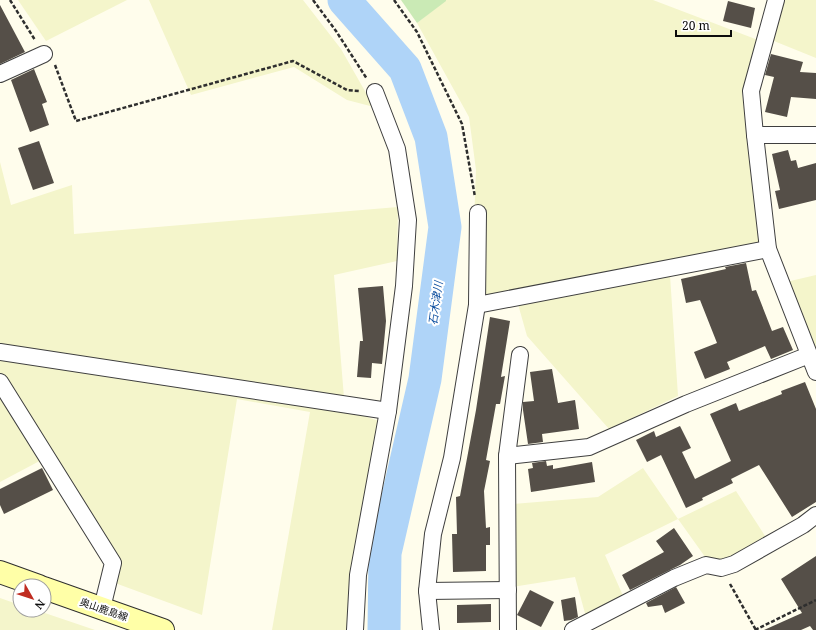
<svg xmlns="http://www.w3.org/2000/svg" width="816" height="630" font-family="'Noto Serif','Noto Sans JP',serif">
<rect width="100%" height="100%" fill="#fffdec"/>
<g fill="#f4f5cb">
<polygon points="18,0 127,0 46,41"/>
<polygon points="149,0 303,0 341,49 374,107 347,100 294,67 191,95"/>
<polygon points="446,0 653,0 758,40 742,94 763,242 669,260 678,396 609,429 527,336 514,290 471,303 476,170 469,117 417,23"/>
<polygon points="777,0 816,0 816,58 769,39"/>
<polygon points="0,162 11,205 72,185 74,234 398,207 397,261 334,275 345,410 379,421 350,579 347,630 272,630 310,412 237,399 202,615 115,583 49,456 0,482"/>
<polygon points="816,275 816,359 786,282"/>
<polygon points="643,468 678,519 736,491 767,539 733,559 708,561 678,519 605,555 624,598 586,617 575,577 512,587 513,504 598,497"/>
<polygon points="0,598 20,605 20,610 36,610 95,630 0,630"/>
</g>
<polygon fill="#caeab5" points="401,0 446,0 446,1 417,23"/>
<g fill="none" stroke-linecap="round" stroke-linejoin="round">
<polyline stroke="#afd4f8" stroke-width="33" points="344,0 405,69 431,137 445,227 425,379 385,553 384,630"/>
</g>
<g fill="#554f48">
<polygon points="728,1 755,8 751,28 723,21"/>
<polygon points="0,5 25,52 0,64"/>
<polygon points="771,54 803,62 800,72 816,73 816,99 791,97 787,117 765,112 774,77 765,75"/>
<polygon points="34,69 47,102 42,104 49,125 30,132 11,80"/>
<polygon points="39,141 54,183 33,190 18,148"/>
<polygon points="788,150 791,161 796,160 798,168 816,163 816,200 779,209 775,191 780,190 772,154"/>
<polygon points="746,263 752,291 756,290 772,331 783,327 793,350 771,359 765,346 727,362 730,369 705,379 694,352 717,343 700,300 686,303 681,279 726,269 725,267"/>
<polygon points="383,286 386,321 382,364 372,363 371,378 357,377 360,341 363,341 358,288"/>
<polygon points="490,317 510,321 501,377 505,376 500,404 496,404 486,460 490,461 484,491 486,528 490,527 490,545 486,545 486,571 453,572 452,534 457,534 456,497 460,496 476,410"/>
<polygon points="552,369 558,403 575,400 579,429 542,434 543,442 528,444 523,410 523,402 534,401 530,372"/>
<polygon points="805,382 816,409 816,502 792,517 759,465 731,479 733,483 702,498 703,500 686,508 661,455 647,462 636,440 654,431 656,437 680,426 691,448 682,452 695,479 731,461 710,414 736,403 739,411 782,394 781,391"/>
<polygon points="546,461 547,466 553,465 553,469 592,462 595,482 531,492 528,469 533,468 532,463"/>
<polygon points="42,468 53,490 4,514 0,505 0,489"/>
<polygon points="674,528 693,556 680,565 630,590 622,575 664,552 656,541"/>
<polygon points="816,556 816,630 813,630 810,626 801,630 764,630 802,613 781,579"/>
<polygon points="676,587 685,603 665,613 662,605 648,607 646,603"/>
<polygon points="530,590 554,602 541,627 517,615"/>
<polygon points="575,597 578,617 571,620 564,621 561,600"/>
<polygon points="491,604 491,622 457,623 457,605"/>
</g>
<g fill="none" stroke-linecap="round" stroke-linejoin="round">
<defs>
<g id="street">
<polyline points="776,0 751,91 755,135 768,249 816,372"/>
<polyline points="0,74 44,54"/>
<polyline points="755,135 816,135"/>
<polyline points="477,305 768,249"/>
<polyline points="0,352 388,411"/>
<polyline points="0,382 113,563 102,608"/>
<polyline points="507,456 589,447 686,404 809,355"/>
<polyline points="427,591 508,590"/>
<polyline points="355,630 358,575 388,411 404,286 408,220 397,149 375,92"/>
<polyline points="431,630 427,591 433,534 452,458 477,305 478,213"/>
<polyline points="508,630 507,456 520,355"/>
<polyline points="573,630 674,578 706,565 721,568 734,564 803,525 816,515"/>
</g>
<g id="secondary">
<polyline points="0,572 39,586"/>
<polyline points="44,588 163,630"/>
</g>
</defs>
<use href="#street" stroke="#3f3f3f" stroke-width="18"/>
<use href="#secondary" stroke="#2e2e2e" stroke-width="24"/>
<g stroke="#2e2e2e" stroke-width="2.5" stroke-dasharray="4 2" stroke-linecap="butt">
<polyline points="10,0 35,40"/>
<polyline points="313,0 336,31 367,79"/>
<polyline points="394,0 417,32 462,124 475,197"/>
<polyline points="55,65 76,121 293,61 347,90 359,91"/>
<polyline points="730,584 756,630"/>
<polyline points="755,630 816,600"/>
</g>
<use href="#street" stroke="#fff" stroke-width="16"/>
<use href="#secondary" stroke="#ffffa7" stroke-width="22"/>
</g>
<g text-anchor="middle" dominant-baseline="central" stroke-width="4" stroke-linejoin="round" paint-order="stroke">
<g font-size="10" fill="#0c0c0c" stroke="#fff">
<text transform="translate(104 609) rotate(19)">奥山鹿島線</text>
</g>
<g font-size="11" font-style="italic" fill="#1252a1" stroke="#fff">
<text transform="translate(435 303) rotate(-82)">石木津川</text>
</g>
</g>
<g transform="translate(32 598) rotate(129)"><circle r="19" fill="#ffffff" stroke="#9e9e9e"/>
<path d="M0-3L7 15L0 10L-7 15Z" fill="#c02c21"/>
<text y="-6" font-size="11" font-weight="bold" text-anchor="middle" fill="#0c0c0c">N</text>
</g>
<path d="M676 30v6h55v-6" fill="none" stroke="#0c0c0c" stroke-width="2"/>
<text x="682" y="30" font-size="12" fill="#0c0c0c" stroke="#ffffff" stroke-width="3" paint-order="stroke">20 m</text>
</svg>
